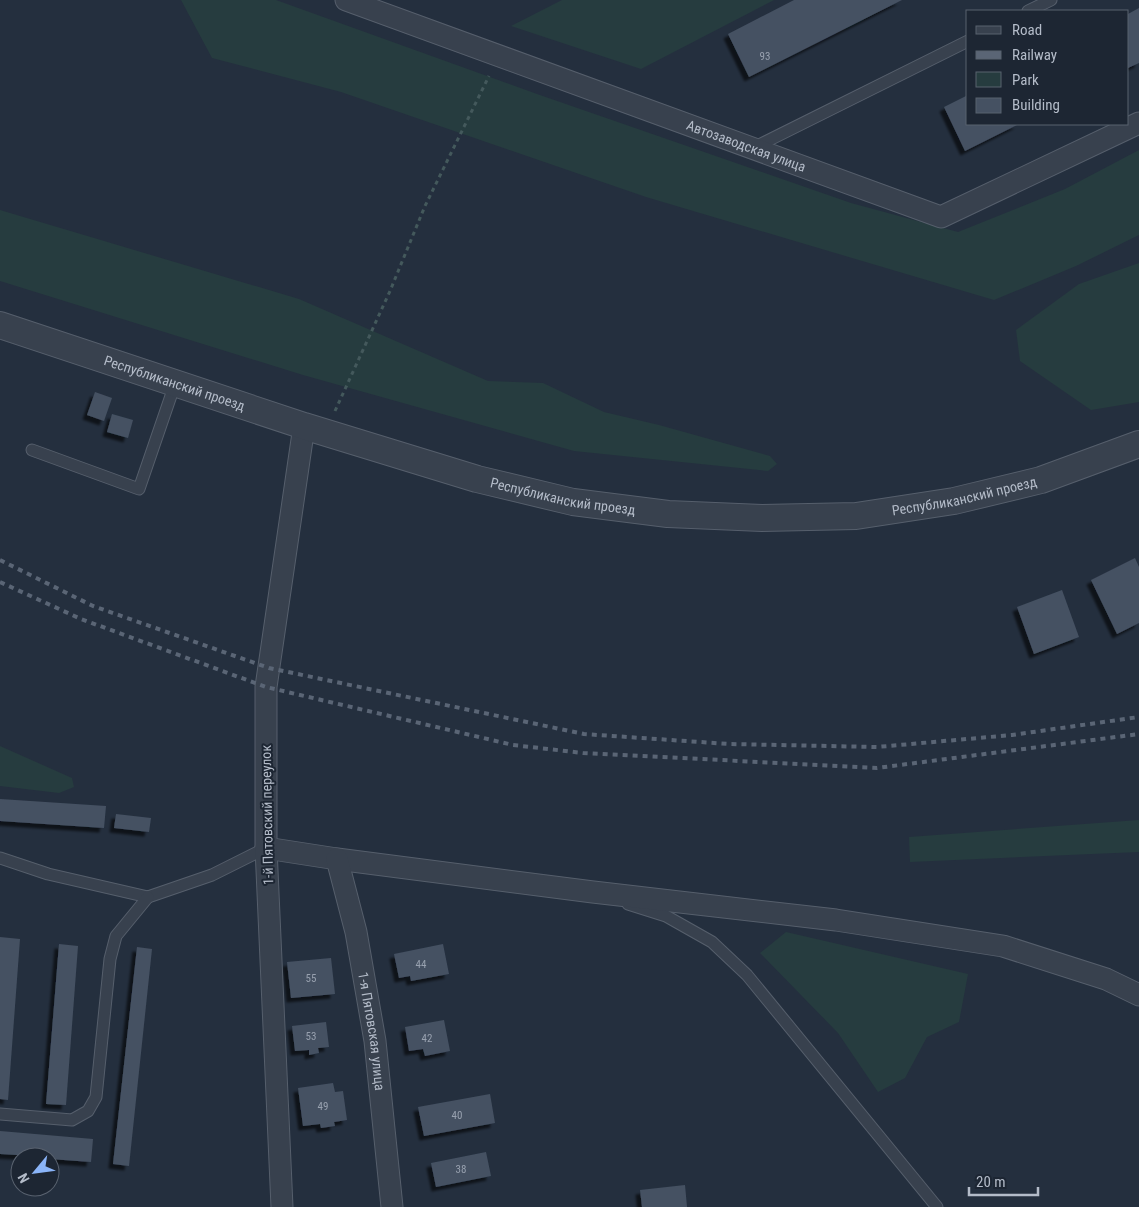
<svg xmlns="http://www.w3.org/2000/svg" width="1139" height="1207" font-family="'Roboto Condensed',sans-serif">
<defs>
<filter id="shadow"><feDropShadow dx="-4.5" dy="4.5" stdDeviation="1" flood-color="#0009"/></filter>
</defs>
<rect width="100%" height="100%" fill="#242f3e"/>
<g fill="#263c3f">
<polygon points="181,0 276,0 537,94 851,203 958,232 1065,189 1139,150 1139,235 1076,266 994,300 646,197 341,92 212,58"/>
<polygon points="562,0 774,0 641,69 511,26"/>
<polygon points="0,210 299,299 488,381 543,383 604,412 659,425 770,456 777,464 768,471 574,451 303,375 0,281"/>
<polygon points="1139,263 1139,402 1091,410 1020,361 1016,330 1079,284"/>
<polygon points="0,746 72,778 74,787 59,793 0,786"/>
<polygon points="1139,820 1139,852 910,862 909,837"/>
<polygon points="786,932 968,974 959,1022 927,1037 905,1078 878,1092 838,1033 760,953"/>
</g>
<g fill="#455162" filter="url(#shadow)">
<polygon points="794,0 902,0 749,77 728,34"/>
<polygon points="1139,8 1139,63 1128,68 1128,14"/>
<polygon points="968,95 968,124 1019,124 965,151 944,107"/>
<polygon points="95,392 112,398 104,421 87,415"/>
<polygon points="112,414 133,420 128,438 107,432"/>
<polygon points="1135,558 1139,567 1139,623 1117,634 1091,580"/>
<polygon points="1062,590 1079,637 1034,654 1017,607"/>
<polygon points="0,799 106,806 104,828 0,821"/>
<polygon points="116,814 151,818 149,832 114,828"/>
<polygon points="0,937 20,939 8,1100 0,1099"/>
<polygon points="59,944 78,946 66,1105 46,1104"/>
<polygon points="443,944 449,974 411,981 410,976 399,978 394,954"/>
<polygon points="137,947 152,949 129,1166 113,1164"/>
<polygon points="331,958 335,994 291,998 287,962"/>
<polygon points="444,1020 450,1051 425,1056 423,1049 409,1051 405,1027"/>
<polygon points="326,1022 329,1047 318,1048 319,1053 309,1055 309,1050 295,1051 292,1026"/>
<polygon points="333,1083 335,1092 343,1091 347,1120 334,1122 335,1126 321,1128 320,1124 303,1126 298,1088"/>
<polygon points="490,1094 495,1123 424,1136 418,1107"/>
<polygon points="0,1131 93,1139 91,1162 50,1159 50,1157 0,1154"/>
<polygon points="486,1152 491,1176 436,1187 431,1163"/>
<polygon points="685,1185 687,1207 642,1207 640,1190"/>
</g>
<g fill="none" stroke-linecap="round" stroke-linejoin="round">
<defs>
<g id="service">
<polyline points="1028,11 1051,0"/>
<polyline points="753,148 968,41"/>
<polyline points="32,450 139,489 175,384"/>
<polyline points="0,858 48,874 148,897 212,875 266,848"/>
<polyline points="628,904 666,916 712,942 747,975 937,1207"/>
<polyline points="0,1114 72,1120 88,1111 96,1097 110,959 116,936 148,897"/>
</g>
<g id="minor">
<path id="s1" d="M 346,0 L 941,217 L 1139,123"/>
<polyline points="266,848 337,859 593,892 836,920 1003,946 1106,979 1139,995"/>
<path id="s2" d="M 337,859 L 356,932 L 375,1041 L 392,1207"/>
<polyline points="282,1207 266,848 266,687 304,426"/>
</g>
<g id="tertiary">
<path id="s3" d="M 0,325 L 304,426 L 477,479 L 573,502 L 668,514 L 762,518 L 856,516 L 954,501 L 1041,480 L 1139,444"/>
</g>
</defs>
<use href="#service" stroke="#565f6c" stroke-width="13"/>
<use href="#minor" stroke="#565f6c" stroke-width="23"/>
<use href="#tertiary" stroke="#565f6c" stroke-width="28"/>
<polyline stroke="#44595c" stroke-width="3" stroke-dasharray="4 4" stroke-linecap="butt" points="335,411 390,291 425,206 489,76"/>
<use href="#service" stroke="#38414e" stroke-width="11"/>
<use href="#minor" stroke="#38414e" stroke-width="21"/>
<use href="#tertiary" stroke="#38414e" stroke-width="26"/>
<g stroke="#5a6575" stroke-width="4" stroke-dasharray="5 5" stroke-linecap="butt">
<polyline points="0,560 93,606 269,668 584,734 729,744 877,747 1012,735 1139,717"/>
<polyline points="0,582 81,619 266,687 513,745 583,753 877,768 1139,734"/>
</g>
</g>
<g text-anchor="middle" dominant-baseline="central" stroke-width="4" stroke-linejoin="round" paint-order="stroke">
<g font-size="11" fill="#98a1af">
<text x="765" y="56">93</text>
<text x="421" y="964">44</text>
<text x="311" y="978">55</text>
<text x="311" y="1036">53</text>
<text x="427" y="1038">42</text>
<text x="323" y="1106">49</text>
<text x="457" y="1115">40</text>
<text x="461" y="1169">38</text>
</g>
<g font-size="14" fill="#b4bcc9" stroke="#1d2633">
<text stroke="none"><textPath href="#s1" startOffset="426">Автозаводская улица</textPath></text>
<text stroke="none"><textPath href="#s3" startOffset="184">Республиканский проезд</textPath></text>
<text stroke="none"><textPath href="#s3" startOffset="589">Республиканский проезд</textPath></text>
<text stroke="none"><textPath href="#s3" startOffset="994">Республиканский проезд</textPath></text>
<text transform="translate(267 815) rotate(-91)">1-й Пятовский переулок</text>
<text stroke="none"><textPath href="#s2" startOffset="176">1-я Пятовская улица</textPath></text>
</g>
</g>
<rect x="966" y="10" width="162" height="115" fill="#1d2633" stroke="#59626f"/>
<rect x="976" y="26" width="25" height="8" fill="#38414e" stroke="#59626f"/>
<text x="1012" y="35" font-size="15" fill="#b4bcc9">Road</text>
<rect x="976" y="51" width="25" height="8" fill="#5a6575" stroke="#59626f"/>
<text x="1012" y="60" font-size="15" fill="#b4bcc9">Railway</text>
<rect x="976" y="72" width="25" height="15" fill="#263c3f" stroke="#59626f"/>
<text x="1012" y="85" font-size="15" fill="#b4bcc9">Park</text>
<rect x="976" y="98" width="25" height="15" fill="#455162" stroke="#59626f"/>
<text x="1012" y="110" font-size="15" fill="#b4bcc9">Building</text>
<g transform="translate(35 1172) rotate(241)"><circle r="24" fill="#1d2633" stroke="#59626f"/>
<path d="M0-4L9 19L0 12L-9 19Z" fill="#8ab4f8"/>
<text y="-8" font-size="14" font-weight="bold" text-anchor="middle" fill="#b4bcc9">N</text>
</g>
<path d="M969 1187v8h69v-8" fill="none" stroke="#b4bcc9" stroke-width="2.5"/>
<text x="976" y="1187" font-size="15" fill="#b4bcc9" stroke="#1d2633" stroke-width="4" paint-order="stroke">20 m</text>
</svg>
